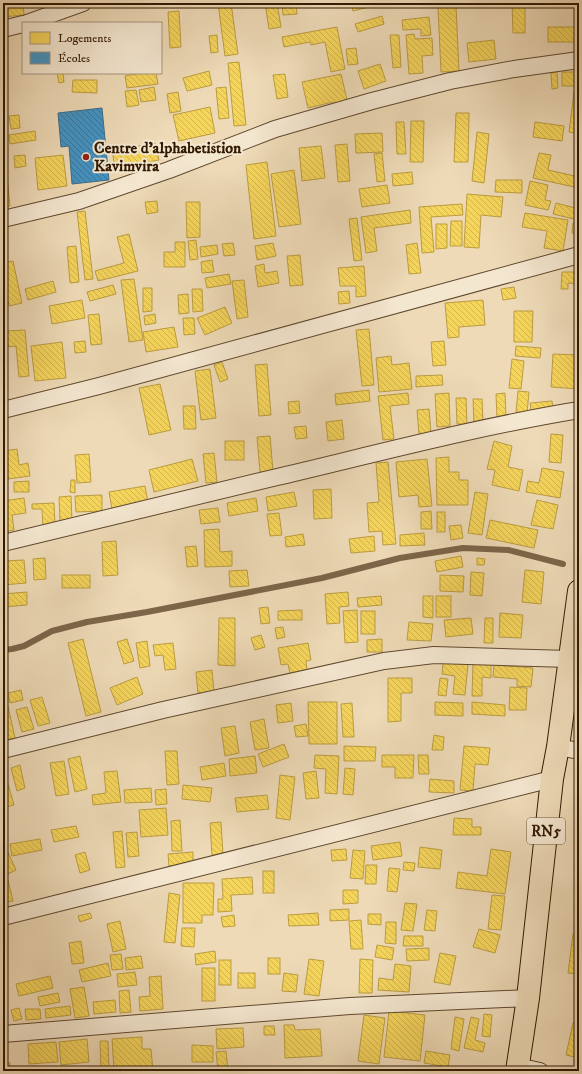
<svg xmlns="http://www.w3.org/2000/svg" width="582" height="1074" font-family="'IM FELL DW Pica',serif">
<defs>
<pattern id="homes-back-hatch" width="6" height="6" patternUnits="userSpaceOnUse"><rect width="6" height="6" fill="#f6d55c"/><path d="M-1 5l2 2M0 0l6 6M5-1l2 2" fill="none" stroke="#d3b64e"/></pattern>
<pattern id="schools-back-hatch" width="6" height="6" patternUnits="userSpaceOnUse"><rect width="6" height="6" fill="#4393c3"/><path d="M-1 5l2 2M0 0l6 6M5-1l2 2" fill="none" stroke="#39779c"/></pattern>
</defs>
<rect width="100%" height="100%" fill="#eedab7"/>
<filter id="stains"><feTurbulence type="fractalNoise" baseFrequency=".005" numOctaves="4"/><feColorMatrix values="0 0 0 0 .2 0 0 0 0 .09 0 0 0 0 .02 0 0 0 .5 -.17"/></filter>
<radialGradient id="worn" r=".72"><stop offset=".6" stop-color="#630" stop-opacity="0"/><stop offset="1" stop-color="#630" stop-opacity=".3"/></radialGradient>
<g fill="url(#homes-back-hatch)" stroke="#bb9d41">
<polygon points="3,3 11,3 11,5 23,3 24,15 3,17"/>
<polygon points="218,3 231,3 238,54 225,56"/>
<polygon points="265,3 277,3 281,27 269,29"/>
<polygon points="282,3 296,3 297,14 283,15"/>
<polygon points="351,3 367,3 369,7 353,11"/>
<polygon points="462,3 491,3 463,6"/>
<polygon points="512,3 525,3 525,33 513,33"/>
<polygon points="456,6 459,71 441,72 438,7"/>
<polygon points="179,11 181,47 170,48 168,12"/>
<polygon points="382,16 384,24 358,32 355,24"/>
<polygon points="429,17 431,35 421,36 421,29 403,30 402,20"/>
<polygon points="337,27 345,69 331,72 325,42 311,45 310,42 284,47 282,37"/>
<rect x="548" y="27" width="31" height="15"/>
<polygon points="414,34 415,39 432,38 433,55 422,56 423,73 409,74 406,35"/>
<polygon points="217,35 218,52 211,53 209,36"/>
<polygon points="390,35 399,35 401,67 393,68"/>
<polygon points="494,40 496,59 469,62 467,43"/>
<polygon points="356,48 358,64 348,65 346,49"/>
<polygon points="239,62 246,125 234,126 228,63"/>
<polygon points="380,64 386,81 364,89 358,71"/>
<polygon points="209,71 212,85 187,91 183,78"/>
<polygon points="557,72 558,88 552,89 551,73"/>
<rect x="562" y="72" width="17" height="14"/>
<polygon points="57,73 63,73 64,82 59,83"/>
<polygon points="142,73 156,73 158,84 127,88 125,76"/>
<polygon points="285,74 288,97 277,99 273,75"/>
<polygon points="341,74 348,104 334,107 333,102 308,108 302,82"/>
<polygon points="73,80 97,80 97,93 72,92"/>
<polygon points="154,87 156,100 141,102 139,90"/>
<polygon points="226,87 229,118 219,119 216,88"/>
<polygon points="136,90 139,105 127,107 125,91"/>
<polygon points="178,92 181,111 170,113 167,94"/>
<polygon points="574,92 579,93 579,134 569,132"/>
<polygon points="210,107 215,133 179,141 173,115"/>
<polygon points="456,113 469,113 468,162 454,162"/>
<polygon points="19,115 20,128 11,129 9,116"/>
<polygon points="411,121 424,121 423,162 410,162"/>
<polygon points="396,122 404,122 406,154 397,154"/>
<polygon points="535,122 564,126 562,141 533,137"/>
<polygon points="35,131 36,140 10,144 9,135"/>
<polygon points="477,132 489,134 484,183 472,181"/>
<polygon points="382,133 383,152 356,153 355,134"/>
<polygon points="155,143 159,160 115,168 112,151"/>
<polygon points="347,144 350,181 338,182 335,145"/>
<polygon points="321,146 325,178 302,181 299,148"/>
<polygon points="382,153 385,181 377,182 374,154"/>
<polygon points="539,153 551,155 548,170 579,177 579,188 533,178"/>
<polygon points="25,155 26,166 15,168 14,156"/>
<polygon points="63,155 67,186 38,190 35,158"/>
<polygon points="5,156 10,206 3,207 3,157"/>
<polygon points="267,162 276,236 254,239 246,165"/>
<polygon points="294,170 301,224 279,227 271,174"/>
<polygon points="412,172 413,184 393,186 392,174"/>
<polygon points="496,180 522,180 522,193 495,192"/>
<polygon points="530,181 548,185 545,200 551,201 548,210 525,205"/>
<polygon points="387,185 390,203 362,207 359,189"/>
<polygon points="467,194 503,197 501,217 481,215 479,248 464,247"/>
<polygon points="157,201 158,212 147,214 145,202"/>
<polygon points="186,202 200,202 200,237 187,238"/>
<polygon points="556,203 579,209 578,220 553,214"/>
<polygon points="462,204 463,215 431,217 434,252 422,253 419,207"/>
<polygon points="410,210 411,223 374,228 377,251 366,253 361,217"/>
<polygon points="85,211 93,279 85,280 77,212"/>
<polygon points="525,213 568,220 563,251 544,248 547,231 522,227"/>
<polygon points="357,218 362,260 354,261 349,219"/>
<polygon points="451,221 462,221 462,246 450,246"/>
<polygon points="573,223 579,224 579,234 572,233"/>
<polygon points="436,224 447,224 447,248 436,249"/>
<polygon points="129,234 138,271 98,281 95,271 124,263 117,237"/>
<polygon points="196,240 198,259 190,260 188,241"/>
<polygon points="175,242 185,242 185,267 164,267 164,252 175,252"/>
<polygon points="233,243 235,255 224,256 222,244"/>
<polygon points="273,243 276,256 257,260 255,246"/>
<polygon points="417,243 421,273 409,274 406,245"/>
<polygon points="217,245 218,254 201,257 200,247"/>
<polygon points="76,246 79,282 70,283 67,247"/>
<polygon points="300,255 303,285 290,286 287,256"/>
<polygon points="212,260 214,272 202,273 201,262"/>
<polygon points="13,261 22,303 9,306 3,276 3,263"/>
<polygon points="264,264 265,273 277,271 279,283 258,287 255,266"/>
<polygon points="364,266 366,296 356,297 356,286 340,286 338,268"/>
<polygon points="562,272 579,272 579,284 568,283 568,289 561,289"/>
<polygon points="229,274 231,284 207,288 205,278"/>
<polygon points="134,279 143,340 129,342 121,280"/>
<polygon points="244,280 248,317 237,319 232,281"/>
<polygon points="53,281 56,292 28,300 25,289"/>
<polygon points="113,285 116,294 90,301 87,292"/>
<polygon points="514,287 516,298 503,300 501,289"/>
<polygon points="143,288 152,288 152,311 143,312"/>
<polygon points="192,289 202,289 203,311 193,312"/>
<polygon points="349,291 350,303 339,304 338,292"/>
<polygon points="188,294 189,313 179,314 178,295"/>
<polygon points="82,300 85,318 52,324 49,306"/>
<polygon points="483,300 485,325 459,327 459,337 448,338 445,303"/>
<polygon points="225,307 232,323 205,335 197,318"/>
<polygon points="514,311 533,311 532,342 514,342"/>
<polygon points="99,314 102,344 91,345 88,315"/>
<polygon points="155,314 156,323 145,325 144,316"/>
<polygon points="183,318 194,318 195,334 184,335"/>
<polygon points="174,327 178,347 146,352 143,332"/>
<polygon points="369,329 374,385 362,386 356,330"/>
<polygon points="25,330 29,376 19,377 16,346 7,347 6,331"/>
<polygon points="85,341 86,352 75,353 74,342"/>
<polygon points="444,341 446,365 433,366 431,342"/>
<polygon points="62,342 66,378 35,381 31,346"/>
<polygon points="516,346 541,348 540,358 515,356"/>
<polygon points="553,354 579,355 579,389 551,387"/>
<polygon points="391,356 392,365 409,363 412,389 379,392 376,358"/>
<polygon points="512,359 524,361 521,389 509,388"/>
<polygon points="222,362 228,379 220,382 214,365"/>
<polygon points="267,364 271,415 259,416 255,365"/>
<polygon points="210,369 216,418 201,420 195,371"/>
<polygon points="442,375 443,385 416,387 416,376"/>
<polygon points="160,384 171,430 149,435 139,388"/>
<polygon points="369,390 370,401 336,405 335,394"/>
<polygon points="518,391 529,392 527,413 516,412"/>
<polygon points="408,393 409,404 390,406 394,439 383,440 378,396"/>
<polygon points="449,393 450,426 437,427 435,394"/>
<polygon points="505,393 506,418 497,418 496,394"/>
<polygon points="456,398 466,398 467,424 457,424"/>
<polygon points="473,399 482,399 483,423 474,424"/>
<polygon points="299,401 300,413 289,414 288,402"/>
<polygon points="552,401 553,410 531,412 530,403"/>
<polygon points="183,406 195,406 196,429 184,429"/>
<polygon points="429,409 431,433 419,434 417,410"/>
<polygon points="342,420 344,439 328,441 326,422"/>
<polygon points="306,426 307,438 296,439 294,427"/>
<polygon points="551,434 563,435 561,463 549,462"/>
<polygon points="270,436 273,471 260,472 257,437"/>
<rect x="225" y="441" width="19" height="19"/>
<polygon points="494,441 512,446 508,467 523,470 519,491 492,485 495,470 487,469"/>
<polygon points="17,449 19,465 28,463 30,476 8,479 4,451"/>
<polygon points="214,453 217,482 206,483 203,454"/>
<polygon points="89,454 91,482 77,483 75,455"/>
<polygon points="449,457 449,472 459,472 459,480 468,480 468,505 437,505 436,458"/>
<polygon points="192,459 198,481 154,492 149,470"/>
<polygon points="427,459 432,506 419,507 418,495 399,497 396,462"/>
<polygon points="388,462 396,544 383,545 382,531 369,532 367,503 379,502 376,463"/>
<polygon points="542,468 564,472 560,498 526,492 528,481 539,483"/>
<polygon points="71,480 75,480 75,493 70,492"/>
<polygon points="29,481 29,492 14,492 14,482"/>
<polygon points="145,486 148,503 112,509 109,492"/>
<polygon points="331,489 332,518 314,519 313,490"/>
<polygon points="294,492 297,506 268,511 266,497"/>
<polygon points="475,492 488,494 482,535 468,533"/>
<polygon points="102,495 102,511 76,512 75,496"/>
<polygon points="71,496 72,521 60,522 59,497"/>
<polygon points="24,498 26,513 12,515 14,530 3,532 3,501"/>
<polygon points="256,498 258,511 229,516 227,503"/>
<polygon points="537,500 558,505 553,529 531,525"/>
<polygon points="54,503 55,526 43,527 42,509 32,509 32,504"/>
<polygon points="218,508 220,522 201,524 199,510"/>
<polygon points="431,511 432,529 421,529 421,512"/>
<rect x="437" y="512" width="8" height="20"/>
<polygon points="279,513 282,535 270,536 267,514"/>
<polygon points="490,520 538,530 534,548 486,538"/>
<polygon points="461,525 463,538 451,540 449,526"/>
<polygon points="219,529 220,552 232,551 232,566 205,567 204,530"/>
<polygon points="424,533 425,545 400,546 400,535"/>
<polygon points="303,534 305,545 286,547 285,537"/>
<polygon points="374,536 375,551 351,553 349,539"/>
<polygon points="116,541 118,575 103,576 102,542"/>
<polygon points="196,546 198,566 187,567 185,547"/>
<polygon points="461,556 463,567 437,572 435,561"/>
<polygon points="45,558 46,579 34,580 33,559"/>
<polygon points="477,558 485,559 484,565 477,565"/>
<polygon points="24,560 26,583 3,585 3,561"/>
<polygon points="247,570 249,586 230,587 229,571"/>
<polygon points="525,570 544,572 541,604 522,602"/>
<polygon points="471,572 484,573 482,596 470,595"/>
<rect x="62" y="575" width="28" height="13"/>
<polygon points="440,575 464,576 463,592 440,591"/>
<polygon points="27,592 27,605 3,607 3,594"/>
<polygon points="348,592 349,606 339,607 340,623 327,624 325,594"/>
<polygon points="381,596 382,605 358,607 357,598"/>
<polygon points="423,596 433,596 433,618 423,617"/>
<rect x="436" y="596" width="15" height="21"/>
<polygon points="268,607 270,623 261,624 259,608"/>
<polygon points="302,610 302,620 278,620 278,611"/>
<polygon points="357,610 358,642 345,643 343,611"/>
<rect x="361" y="611" width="14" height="23"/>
<polygon points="500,613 523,615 521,638 499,637"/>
<polygon points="219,618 235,618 235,666 218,665"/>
<polygon points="471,618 473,634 446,637 444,620"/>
<polygon points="485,618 493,618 493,643 484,643"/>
<polygon points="409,622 433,624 431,641 407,640"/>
<polygon points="283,627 285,637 277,639 275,628"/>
<polygon points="261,635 265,647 255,650 251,638"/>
<polygon points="83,639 101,712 86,716 68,643"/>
<polygon points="127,639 134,661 124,664 117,642"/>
<polygon points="382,639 382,652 367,652 367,640"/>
<polygon points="147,641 150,666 140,668 136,643"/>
<polygon points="173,643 176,669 165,670 163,655 155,656 153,645"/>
<polygon points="308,643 311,660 306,661 307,671 290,674 288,664 281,665 278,648"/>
<polygon points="443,662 468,664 465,695 453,694 455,676 442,674"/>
<polygon points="473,663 491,663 491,678 482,677 482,696 472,696"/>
<polygon points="494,665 533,668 531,687 517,686 517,679 493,677"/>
<polygon points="212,670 214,692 198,693 196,672"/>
<polygon points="137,677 143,694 117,705 110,688"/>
<polygon points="388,678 412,678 412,693 401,693 401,721 388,722"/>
<polygon points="440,678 448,679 446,696 438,695"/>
<polygon points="510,687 527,688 526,710 509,710"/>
<polygon points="21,690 23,700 10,703 8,693"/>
<polygon points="42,697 50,723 38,726 30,700"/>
<polygon points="308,702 337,702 337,744 309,744"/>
<polygon points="435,702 463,703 463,716 435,715"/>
<polygon points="472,702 505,705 505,716 472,714"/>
<polygon points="291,703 293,721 278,723 276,705"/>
<polygon points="352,703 354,737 343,737 341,704"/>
<polygon points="8,706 15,738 3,740 3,707"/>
<polygon points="27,707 34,729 22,732 16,710"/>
<polygon points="264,719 269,748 255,750 250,722"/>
<polygon points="306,724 308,736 296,737 294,726"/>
<polygon points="235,726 239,753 225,756 221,728"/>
<polygon points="434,735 444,737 443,750 432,750"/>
<polygon points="284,744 289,757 263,767 258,754"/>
<polygon points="344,746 376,747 375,761 344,761"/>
<polygon points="464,746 490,748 488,765 475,764 473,791 460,790"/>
<polygon points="165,751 177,751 179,784 167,785"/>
<polygon points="315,755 339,756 337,794 325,793 326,769 314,768"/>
<polygon points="382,755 414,755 413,778 395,778 395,767 382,767"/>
<polygon points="418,755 428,755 429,774 419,774"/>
<polygon points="80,756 87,789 75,792 68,759"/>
<polygon points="255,756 257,773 230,776 229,759"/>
<polygon points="64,761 69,794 56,796 50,763"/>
<polygon points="224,763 226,776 202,780 200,767"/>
<polygon points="20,765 25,788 17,791 11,768"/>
<polygon points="345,768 355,769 353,795 343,794"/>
<polygon points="3,770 4,770 14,805 3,808"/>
<polygon points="117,771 121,802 93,805 92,795 106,793 104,772"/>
<polygon points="316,771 319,798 306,799 303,773"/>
<polygon points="280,775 295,777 290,820 276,818"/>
<polygon points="430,779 454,781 454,793 429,792"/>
<polygon points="183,785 212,788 210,802 182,799"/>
<polygon points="151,788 152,802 125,803 124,790"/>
<polygon points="166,789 167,804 156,805 155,790"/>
<polygon points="267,795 269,809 237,812 235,798"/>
<polygon points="166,808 168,835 141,837 139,810"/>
<polygon points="454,818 472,819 472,827 481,827 481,835 453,835"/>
<polygon points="180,820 182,851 172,851 171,821"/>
<polygon points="221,822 223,855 212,855 210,823"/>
<polygon points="76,826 79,837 54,842 51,830"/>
<polygon points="122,831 125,867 116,868 113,832"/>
<polygon points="137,832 139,856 128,857 126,833"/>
<polygon points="40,839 42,850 12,856 10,844"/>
<polygon points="400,842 402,856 373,860 371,846"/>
<polygon points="420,847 442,850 440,869 418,867"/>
<polygon points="346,849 347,860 332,861 331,850"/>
<polygon points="491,849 511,852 505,894 456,888 458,872 487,876"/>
<polygon points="7,850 16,870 6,875 3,869 3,852"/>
<polygon points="353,850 365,851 363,879 350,878"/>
<polygon points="85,852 90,870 80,873 75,855"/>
<polygon points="193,852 193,864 169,866 168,854"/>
<polygon points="404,862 415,863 414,871 403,870"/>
<polygon points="366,865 377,865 376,884 365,884"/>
<polygon points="389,868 400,869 397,892 387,891"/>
<rect x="263" y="871" width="11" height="22"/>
<polygon points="252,877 253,894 231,895 232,911 218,912 218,899 223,899 222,879"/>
<polygon points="8,880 13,901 3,903 3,881"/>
<polygon points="183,883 214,883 213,915 202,915 202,923 183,923"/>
<polygon points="343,890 358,890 358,903 343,904"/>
<polygon points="169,893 180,895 175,943 164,942"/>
<polygon points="492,895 505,896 501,930 488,929"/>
<polygon points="405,903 417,904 413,931 401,930"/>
<polygon points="349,909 349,920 330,921 330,910"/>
<polygon points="427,910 437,911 435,931 424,930"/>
<polygon points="90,913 92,918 80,922 78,916"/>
<polygon points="318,913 319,925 289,926 288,915"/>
<polygon points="368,914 381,914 381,925 368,924"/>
<polygon points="234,915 235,926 223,927 221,917"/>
<polygon points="361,920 363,949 351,949 349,921"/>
<polygon points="120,921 126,949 113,952 107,924"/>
<polygon points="386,922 396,922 396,944 385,943"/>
<polygon points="182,928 195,928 194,947 181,946"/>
<polygon points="479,929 500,935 495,953 473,947"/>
<polygon points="573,934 579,934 579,974 568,973"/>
<polygon points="404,936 423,936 423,946 403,946"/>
<polygon points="81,941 84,963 72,964 69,943"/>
<polygon points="377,945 394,948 392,960 375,957"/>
<polygon points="429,948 429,960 407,961 406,949"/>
<polygon points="215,951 216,962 196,965 195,954"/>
<polygon points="440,953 456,956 450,985 434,982"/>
<polygon points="121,954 123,969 112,970 110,955"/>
<polygon points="141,956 143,968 126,970 125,958"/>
<rect x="268" y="958" width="12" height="16"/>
<polygon points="309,959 324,961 319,996 304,994"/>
<polygon points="360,959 373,960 372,993 359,993"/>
<rect x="219" y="960" width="12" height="25"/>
<polygon points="108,963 111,976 82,982 79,970"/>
<polygon points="395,964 411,966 409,992 378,990 379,978 393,980"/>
<rect x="202" y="968" width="13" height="33"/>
<polygon points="135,972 137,985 118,987 117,974"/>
<rect x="238" y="973" width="17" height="15"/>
<polygon points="284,973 298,975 296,992 282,991"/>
<polygon points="50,976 53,988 19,996 16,984"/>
<polygon points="161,976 163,1009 140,1011 139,997 150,996 149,977"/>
<polygon points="84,987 89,1016 75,1018 70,989"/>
<polygon points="129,990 131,1012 120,1013 119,991"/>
<polygon points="58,993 60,1002 40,1006 38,997"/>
<polygon points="115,1000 116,1012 94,1014 93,1002"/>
<polygon points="70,1006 71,1015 46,1018 45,1009"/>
<polygon points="19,1008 22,1019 14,1021 11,1010"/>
<polygon points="25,1009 40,1009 41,1019 26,1020"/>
<polygon points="389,1011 425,1015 420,1061 384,1057"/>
<polygon points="484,1014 492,1015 490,1037 482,1036"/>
<polygon points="364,1015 385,1018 379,1064 358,1061"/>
<polygon points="455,1017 464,1019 459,1051 451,1049"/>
<polygon points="471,1017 479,1019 475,1040 485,1043 483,1052 464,1048"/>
<polygon points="573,1023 579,1024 579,1058 566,1055"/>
<polygon points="284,1025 294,1025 295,1030 320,1029 322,1056 285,1058"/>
<polygon points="264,1026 274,1026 275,1035 264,1035"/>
<polygon points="243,1028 244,1047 217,1049 216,1029"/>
<polygon points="142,1037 142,1049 151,1049 153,1071 114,1071 112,1039"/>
<polygon points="87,1039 89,1062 61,1065 59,1042"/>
<polygon points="100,1041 108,1041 109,1071 101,1071"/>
<polygon points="56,1042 58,1062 29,1064 28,1044"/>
<polygon points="192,1045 213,1046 213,1062 192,1062"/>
<polygon points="226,1051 228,1071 218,1071 216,1052"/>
<polygon points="426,1051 450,1055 448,1067 424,1063"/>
<rect x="3" y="1063" width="7" height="8"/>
<polygon points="35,1066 36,1071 22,1071 22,1067"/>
<polygon points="258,1067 258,1071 233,1071 233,1068"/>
<polygon points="86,1068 98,1070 97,1071 85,1071"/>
<polygon points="72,1069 72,1071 61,1071 61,1070"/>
<rect x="296" y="1070" width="24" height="1"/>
</g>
<polygon fill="url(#schools-back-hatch)" stroke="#3e6e89" points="102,108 109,180 72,184 69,146 61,147 58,113"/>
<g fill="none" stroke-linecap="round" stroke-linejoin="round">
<polyline stroke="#7c6549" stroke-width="6" points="3,650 12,649 24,646 52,631 87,622 147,612 322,578 400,558 463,548 508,550 563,564"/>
<defs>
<g id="street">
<polyline points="27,23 83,3"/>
<polyline points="3,29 23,24"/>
<polyline points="3,219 79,201 169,170 275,129 372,101 450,81 514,69 579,60"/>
<polyline points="3,410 99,386 579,255"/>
<path d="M 3,543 C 93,521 183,500 273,478 C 375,454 476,427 579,410"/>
<polyline points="558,747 579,751"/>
<polyline points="3,750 163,710 384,661 434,655 570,659"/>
<polyline points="3,917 552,779"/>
<polyline points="3,1034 350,1006 528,998"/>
<polyline points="517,1066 540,1071"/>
</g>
<polyline id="highway" points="517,1071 528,998 552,779 558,747 579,591"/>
</defs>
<use href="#street" stroke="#60492f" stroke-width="18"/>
<use href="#highway" stroke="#311902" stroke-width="24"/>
<use href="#street" stroke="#f4e7d0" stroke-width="16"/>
<use href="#highway" stroke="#eedab7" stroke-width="22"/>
</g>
<circle fill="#8f2418" stroke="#f4e7d0" stroke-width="1.5" cx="86" cy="157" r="4"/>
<g text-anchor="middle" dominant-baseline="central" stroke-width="4" stroke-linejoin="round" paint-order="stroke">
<rect fill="#f4e7d0" stroke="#6c5740" stroke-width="1" x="527" y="818" width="38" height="26" rx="3"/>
<g font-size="15" font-weight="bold" fill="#311902">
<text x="546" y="831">RN5</text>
</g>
<g font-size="16" font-weight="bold" fill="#311902" stroke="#f4e7d0" text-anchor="start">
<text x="94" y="148">Centre d'alphabetistion<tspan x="94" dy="18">Kavimvira</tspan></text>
</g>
</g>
<rect width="582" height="1074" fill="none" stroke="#eedab7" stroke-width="16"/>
<rect x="4" y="4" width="574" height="1066" fill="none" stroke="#311902" stroke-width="2"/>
<rect x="8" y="8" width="566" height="1058" fill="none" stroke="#311902"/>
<rect x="22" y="22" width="140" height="52" fill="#f4e7d0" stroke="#a6957e"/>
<rect x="30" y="32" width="20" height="12" fill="#f6d55c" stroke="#a6957e"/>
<text x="58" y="42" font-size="12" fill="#311902">Logements</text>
<rect x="30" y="52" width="20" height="12" fill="#4393c3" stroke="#a6957e"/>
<text x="58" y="62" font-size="12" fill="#311902">Écoles</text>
<rect width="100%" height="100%" filter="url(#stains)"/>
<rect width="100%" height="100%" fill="url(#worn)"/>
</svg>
